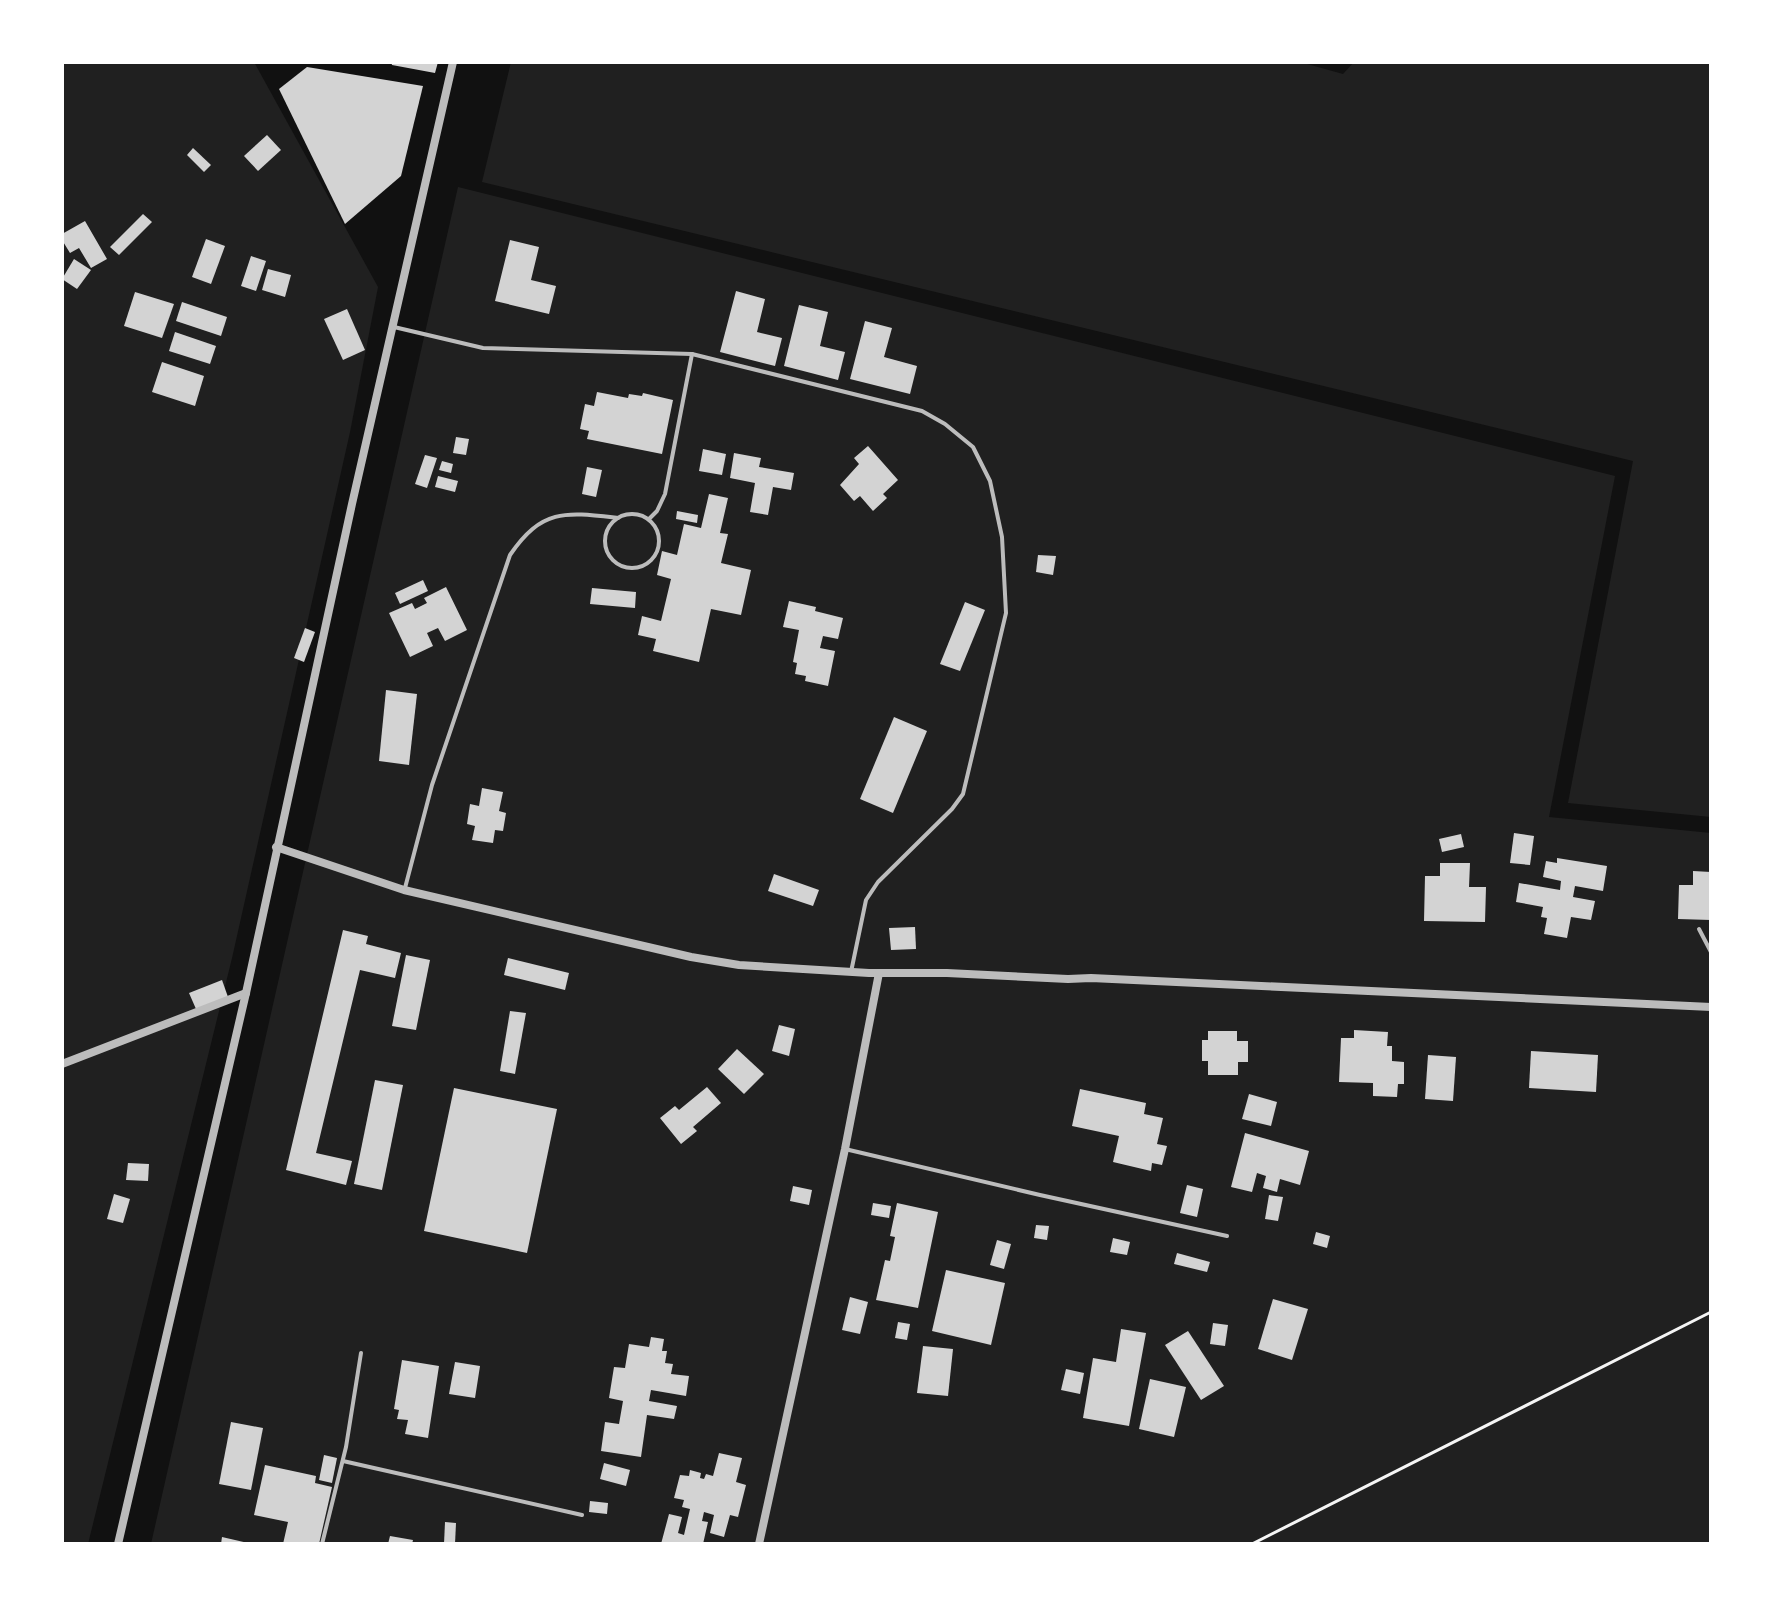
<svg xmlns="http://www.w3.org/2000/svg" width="1773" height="1606" font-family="'Nunito Sans',sans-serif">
<rect width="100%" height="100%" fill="#111"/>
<g fill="#202020">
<polygon points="62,62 254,62 378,287 350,432 232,958 88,1544 62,1544"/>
<polygon points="511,62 1300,62 1343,74 1354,62 1711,62 1711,817 1568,803 1633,461 482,182"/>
<polygon points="458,187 1615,476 1549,817 1711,833 1711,1544 151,1544"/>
</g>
<g fill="#d3d3d3">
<polygon points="391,62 438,62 435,73 392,65"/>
<polygon points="307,67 423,86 401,176 345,224 279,89"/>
<polygon points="267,135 281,150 258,171 244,156"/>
<polygon points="193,148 211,165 204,172 187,155"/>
<polygon points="143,214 152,222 119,255 110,247"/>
<polygon points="85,221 107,259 91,268 79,248 70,253 62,240 62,234"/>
<polygon points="206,239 225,246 211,284 192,277"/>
<polygon points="510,240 539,247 531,280 556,286 549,314 495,301"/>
<polygon points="251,256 266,261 256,291 241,286"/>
<polygon points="74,259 91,270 77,289 62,279"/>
<polygon points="268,269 291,275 285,297 262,290"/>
<polygon points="736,291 765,299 757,332 782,338 775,366 720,352"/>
<polygon points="135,292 174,304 162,338 124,326"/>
<polygon points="182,302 227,317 221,336 176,321"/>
<polygon points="799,305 828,312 820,346 845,352 838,380 784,366"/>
<polygon points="347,309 365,350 343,360 324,319"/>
<polygon points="865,321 892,328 884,357 917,366 910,394 850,379"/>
<polygon points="175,332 216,346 210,364 169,351"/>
<polygon points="162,362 204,376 195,406 152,392"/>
<polygon points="597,392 628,398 629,394 642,396 643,393 673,400 662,454 587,439 589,431 580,429 585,404 594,406"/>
<polygon points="456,437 469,439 466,455 453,453"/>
<polygon points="868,446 898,480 883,494 887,498 873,511 860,496 854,501 840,485 859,464 854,458"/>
<polygon points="703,449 726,454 722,475 699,471"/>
<polygon points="734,453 761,458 759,467 794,473 791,490 773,487 768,515 750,512 755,483 730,478"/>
<polygon points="425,455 437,458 427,488 415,484"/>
<polygon points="442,461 453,464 451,473 439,470"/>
<polygon points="587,467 602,470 596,497 582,494"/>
<polygon points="438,476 458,481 455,492 435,487"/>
<polygon points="709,494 728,498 720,533 728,534 721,563 751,570 741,615 711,609 699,662 653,651 656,639 638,635 642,616 661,621 671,579 657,575 662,551 677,555 684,524 701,528"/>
<polygon points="677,511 698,515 697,523 676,519"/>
<polygon points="1038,555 1056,556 1053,575 1036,572"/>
<polygon points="423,580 428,591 400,604 395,593"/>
<polygon points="446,587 467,630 445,641 438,628 427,633 433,646 410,657 389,613 412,603 415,609 427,603 424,598"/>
<polygon points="592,588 636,592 635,608 590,604"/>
<polygon points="789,601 816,607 815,611 843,618 838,639 823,636 820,648 835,651 828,686 805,681 806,676 795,674 797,663 793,662 799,630 783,627"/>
<polygon points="965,602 985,610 960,671 940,664"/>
<polygon points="305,628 315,632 304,662 294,658"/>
<polygon points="386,690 417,694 409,765 379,761"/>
<polygon points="894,717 927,731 893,813 860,799"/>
<polygon points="482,788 503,792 499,811 506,813 503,831 495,830 493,843 472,840 475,826 467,824 470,804 479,806"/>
<polygon points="1514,833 1534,836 1530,865 1510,863"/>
<polygon points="1461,834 1464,847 1442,852 1439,839"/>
<polygon points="1557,858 1607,866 1603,891 1575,886 1573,897 1595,901 1591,920 1571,917 1567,938 1544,934 1547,918 1541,917 1543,907 1516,902 1519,883 1560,890 1561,881 1543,877 1546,861 1557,863"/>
<polygon points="1440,863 1470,863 1469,887 1486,887 1485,922 1424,921 1425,876 1440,876"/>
<polygon points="1693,871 1711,872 1711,920 1678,919 1679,885 1693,885"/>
<polygon points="774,874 819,890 813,906 768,891"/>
<polygon points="915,927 916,949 891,950 889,928"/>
<polygon points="343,930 368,936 366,944 401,953 395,978 360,970 316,1153 352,1161 346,1185 286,1170"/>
<polygon points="406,955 430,960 416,1030 392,1026"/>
<polygon points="508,958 569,973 565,990 504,975"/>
<polygon points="222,980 228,997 196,1009 189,993"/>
<polygon points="510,1011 526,1013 515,1074 500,1071"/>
<polygon points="779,1025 795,1029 789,1056 772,1051"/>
<polygon points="1354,1030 1388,1032 1387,1046 1392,1046 1392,1061 1404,1062 1404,1084 1398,1084 1397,1097 1373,1096 1373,1083 1339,1082 1341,1038 1354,1038"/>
<polygon points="1208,1031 1237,1031 1237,1041 1248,1041 1248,1062 1238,1062 1238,1075 1208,1075 1208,1061 1202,1061 1202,1040 1208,1040"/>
<polygon points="737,1049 764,1074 744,1094 718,1069"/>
<polygon points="1531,1051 1598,1055 1596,1092 1529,1088"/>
<polygon points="1428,1055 1456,1057 1453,1101 1425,1099"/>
<polygon points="375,1080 403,1085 382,1190 354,1184"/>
<polygon points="707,1087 721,1103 693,1127 697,1131 681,1144 660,1118 675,1106 679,1110"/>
<polygon points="454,1088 557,1109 527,1253 424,1231"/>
<polygon points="1080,1089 1146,1103 1144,1114 1163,1118 1157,1144 1167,1146 1162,1165 1152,1163 1151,1171 1113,1162 1119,1136 1072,1126"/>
<polygon points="1249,1094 1277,1102 1271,1126 1242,1119"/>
<polygon points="1245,1133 1309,1151 1300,1185 1280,1179 1277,1192 1263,1188 1266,1176 1257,1173 1252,1192 1231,1187"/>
<polygon points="128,1163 149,1164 148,1181 126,1180"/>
<polygon points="1187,1185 1203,1189 1197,1217 1180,1213"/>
<polygon points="793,1186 812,1190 809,1205 790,1201"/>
<polygon points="114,1194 130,1199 123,1223 107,1219"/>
<polygon points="1269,1195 1283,1197 1278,1221 1265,1219"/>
<polygon points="873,1203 891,1206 889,1218 871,1215"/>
<polygon points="897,1203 938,1212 918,1308 876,1300 885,1260 890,1261 895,1237 890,1236"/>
<polygon points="1036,1225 1049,1226 1047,1240 1034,1238"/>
<polygon points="1316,1232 1330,1236 1327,1248 1313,1244"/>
<polygon points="1113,1238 1130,1242 1127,1255 1110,1252"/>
<polygon points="997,1240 1011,1244 1004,1269 990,1265"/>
<polygon points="1177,1253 1210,1262 1207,1272 1174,1264"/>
<polygon points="946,1270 1005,1283 991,1345 932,1331"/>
<polygon points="850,1297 868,1302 860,1334 842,1330"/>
<polygon points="1273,1299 1308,1309 1292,1360 1258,1349"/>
<polygon points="898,1322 910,1324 907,1340 895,1338"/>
<polygon points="1213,1323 1228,1325 1225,1346 1210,1344"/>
<polygon points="1121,1329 1146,1333 1129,1426 1083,1418 1093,1358 1116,1362"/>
<polygon points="1188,1331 1224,1386 1201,1400 1165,1345"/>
<polygon points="651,1337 664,1339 662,1351 667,1351 665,1363 673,1364 671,1374 689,1376 686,1396 651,1390 649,1401 677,1406 674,1419 647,1415 641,1457 601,1451 605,1422 619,1424 623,1401 609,1398 614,1367 625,1368 629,1344 649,1347"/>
<polygon points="923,1346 953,1349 948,1396 917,1393"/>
<polygon points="402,1360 439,1366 428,1438 405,1434 408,1420 397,1419 399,1410 394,1409"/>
<polygon points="455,1362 480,1366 475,1398 449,1394"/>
<polygon points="1066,1369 1084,1373 1080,1394 1061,1390"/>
<polygon points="1150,1379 1186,1387 1174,1437 1139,1429"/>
<polygon points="231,1422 263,1428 251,1490 219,1484"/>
<polygon points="719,1453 742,1458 736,1482 746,1485 738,1517 730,1515 724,1537 710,1533 714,1515 704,1512 702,1521 708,1522 703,1544 685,1542 684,1544 661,1544 669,1514 682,1517 678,1533 684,1535 690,1509 682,1507 684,1500 674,1498 680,1475 689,1476 690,1470 701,1473 700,1478 704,1479 706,1474 713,1476"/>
<polygon points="324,1455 337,1458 332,1483 319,1480"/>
<polygon points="604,1463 630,1470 626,1486 600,1479"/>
<polygon points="265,1465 316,1476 315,1483 332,1487 319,1544 283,1544 288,1522 254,1515"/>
<polygon points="590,1501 608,1503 607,1514 589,1512"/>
<polygon points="445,1522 456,1523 455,1544 444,1544"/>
<polygon points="390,1536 413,1540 412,1544 388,1544"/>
<polygon points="222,1537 248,1543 248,1544 221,1544"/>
</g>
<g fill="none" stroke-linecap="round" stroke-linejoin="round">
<polyline stroke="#f5f5f5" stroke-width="3" points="1252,1544 1711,1312"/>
<g stroke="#bcbcbc" stroke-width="4">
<polyline points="394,327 483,348 692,354 922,411 945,424 973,447 990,481 1002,537 1006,613 963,794 952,809 878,882 866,900 851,972"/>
<circle cx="632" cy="541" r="27"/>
<polyline points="649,519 657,511 665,494 692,354"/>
<path d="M 405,888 L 432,785 L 510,555 C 542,508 566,512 618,518"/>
<polyline points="1699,929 1711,952"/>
<polyline points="845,1149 1040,1195 1227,1236"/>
<polyline points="343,1461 582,1515"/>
<polyline points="322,1544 346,1447 361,1353"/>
</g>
<g stroke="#bcbcbc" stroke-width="8">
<polyline points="276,847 404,890 691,957 739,965 869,973 947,973 1068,979 1091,978 1711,1007"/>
<polyline points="62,1064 246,993"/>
<polyline points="118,1544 246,993 352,504 453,62"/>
<polyline points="759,1544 845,1149 879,973"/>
</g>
</g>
<rect width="1773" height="1606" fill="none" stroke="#ffffff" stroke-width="128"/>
</svg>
